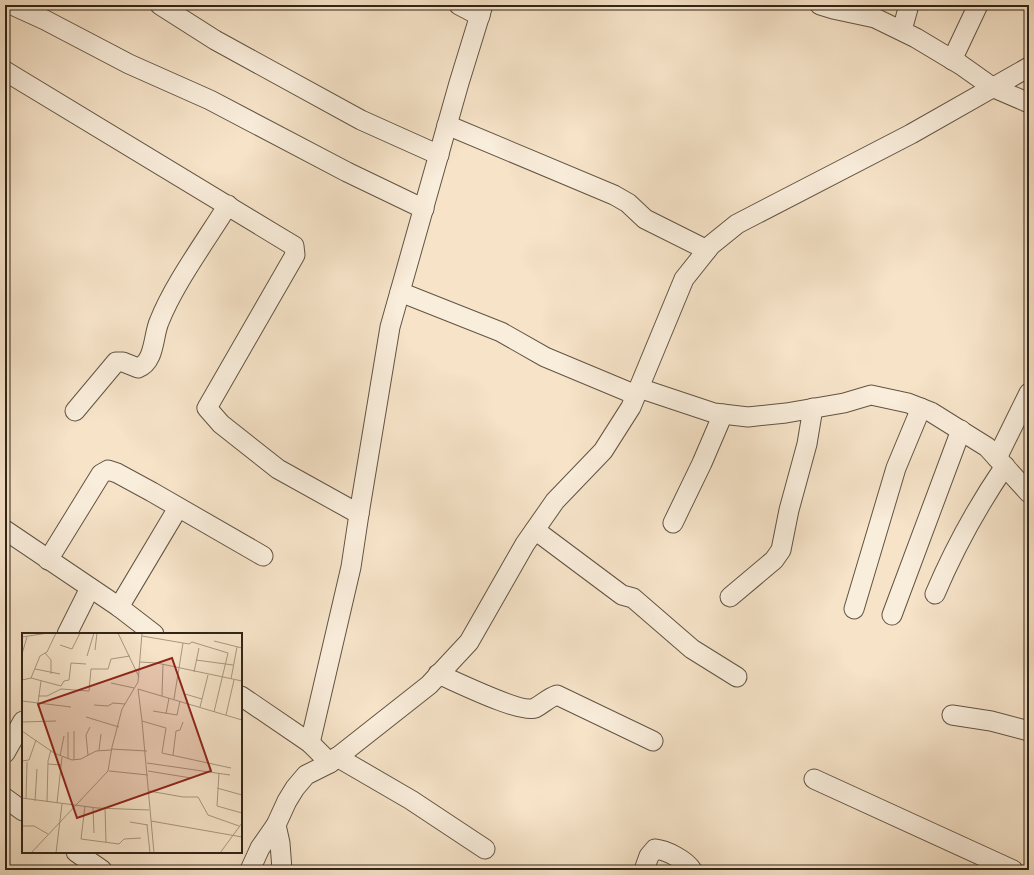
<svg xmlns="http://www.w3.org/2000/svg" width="1034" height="875" font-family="'Libre Caslon Text',serif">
<rect width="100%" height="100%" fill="#f6e3c8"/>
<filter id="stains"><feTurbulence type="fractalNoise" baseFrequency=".005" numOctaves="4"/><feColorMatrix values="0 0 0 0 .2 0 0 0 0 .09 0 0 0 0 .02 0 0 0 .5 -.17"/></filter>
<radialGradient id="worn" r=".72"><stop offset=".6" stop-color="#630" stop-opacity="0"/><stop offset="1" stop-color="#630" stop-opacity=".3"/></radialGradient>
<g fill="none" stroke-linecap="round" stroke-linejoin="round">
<defs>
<g id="minor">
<polyline points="12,5 45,20 129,64 210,100 347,172 424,209"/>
<polyline points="160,5 215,40 361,120 439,155"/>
<polyline points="459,5 480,16"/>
<polyline points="820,5 833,9 875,18 916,38 961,65 992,87 1029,103"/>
<polyline points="902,30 909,5"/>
<polyline points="952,60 978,5"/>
<polyline points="5,71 294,246 295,255 207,408 221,424 278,469 359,514 351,567 310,743"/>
<polyline points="447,125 614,195 628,203 645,219 707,250"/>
<polyline points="400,292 501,332 545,357 636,395"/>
<polyline points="639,388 714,413 748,417 786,413 844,403 871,395 908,403 931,412 987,447 1029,493"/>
<path d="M 75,411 L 116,362 L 123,362 L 138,368 C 155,362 153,336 159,322 C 174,284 205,242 228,205"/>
<polyline points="997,458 1029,393"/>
<polyline points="359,514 390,327 459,83 483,5"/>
<polyline points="673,523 702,463 723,414"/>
<polyline points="5,530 119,607 154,634"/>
<polyline points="535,530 622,595 633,598 692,649 737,677"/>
<polyline points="48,560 101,474 108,470 117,473 152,492 263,556"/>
<path d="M 935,594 C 954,549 977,507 1005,466"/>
<polyline points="730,597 774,560 781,550 789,510 807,444 813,408"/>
<polyline points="119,607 178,508"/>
<polyline points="854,609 896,468 921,408"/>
<polyline points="892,615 961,430"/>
<polyline points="67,634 90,588"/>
<path d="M 438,674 C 455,681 521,714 535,708 C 543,704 548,698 557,695 L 653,741"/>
<polyline points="241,696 310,743 330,763"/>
<polyline points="952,715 991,721 1029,731"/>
<polyline points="5,753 23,721"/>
<polyline points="337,757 411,800 485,849"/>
<polyline points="814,779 1013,870"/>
<polyline points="5,798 23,811"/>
<polyline points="276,825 280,843 282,870"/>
<polyline points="76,852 102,870"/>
<polyline points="250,870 260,848 276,825 287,801 295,788 306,775 330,763 429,685 469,642 525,544 555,501 603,451 631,407 684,279 711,245 737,224 911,134 1029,67"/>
<path d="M 644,870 L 649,856 L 655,849 C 666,850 686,860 692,870"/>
</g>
</defs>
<use href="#minor" stroke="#625443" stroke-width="21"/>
<use href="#minor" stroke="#f9eddb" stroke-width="19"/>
</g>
<g transform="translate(22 633)">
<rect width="220" height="220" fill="#f6e3c8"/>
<path fill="none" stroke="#a79781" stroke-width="1" d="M 96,0 L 117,44M 120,3 L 167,11 L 170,9 L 206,20 L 192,79M 0,4 L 26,0M 192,8 L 220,15M 38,12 L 50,16 L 58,0M 73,17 L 75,0M 23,20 L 29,27 L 29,41M 0,21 L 5,4M 65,23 L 72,0M 174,27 L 211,32M 118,29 L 135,30 L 220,48M 13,36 L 38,41M 172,39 L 177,15M 9,45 L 39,53 L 42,48 L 47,47 L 49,30 L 64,31M 209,46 L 215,14M 0,47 L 0,68 L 49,74M 0,47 L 9,45 L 18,23 L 25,19 L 34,0M 89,50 L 112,55M 116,56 L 120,88 L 144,95 L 140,120 L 209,135M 116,56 L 220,87M 163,61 L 180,66M 16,63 L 25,63 L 39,56 L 67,58 L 69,36 L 86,36 L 89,26 L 108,23M 140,63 L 141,31M 152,66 L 161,10M 16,70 L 19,48M 72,72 L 86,73 L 91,70 L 103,71M 178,74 L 186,42M 131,78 L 155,82 L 158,68M 144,81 L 147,65M 204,82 L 212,47M 64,84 L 97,94M 120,88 L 132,220M 0,89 L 34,88M 0,98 L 32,120 L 50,127 L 59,126 L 74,118 L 89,117M 52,98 L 52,127M 89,116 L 125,118M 77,117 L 79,101M 66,122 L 64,102 L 68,94M 151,122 L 154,98 L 158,97 L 161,89M 38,123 L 42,103M 46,126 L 46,99M 0,128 L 7,127 L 14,107M 125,130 L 208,142M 26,131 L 39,132M 87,138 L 126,142M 126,138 L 169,145M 197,140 L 195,173 L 220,180M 195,155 L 220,162M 127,158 L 161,164 L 176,164 L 186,182 L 217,193M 0,165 L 75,175 L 127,177M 4,166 L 5,129M 13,168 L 15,136M 25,169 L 26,128 L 29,117M 35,170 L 40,124M 63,173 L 59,206 L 97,211 L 102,206 L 119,205M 83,174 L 84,209M 71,175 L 72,200M 129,188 L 220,204M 108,189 L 126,192M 125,192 L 128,220M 0,193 L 12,193 L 26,201M 9,220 L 86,138 L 90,114 L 100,76 L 116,49 L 120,0M 34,220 L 40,171M 198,220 L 220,190"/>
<path fill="#8f2418" fill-opacity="0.15" stroke="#8f2418" stroke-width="2" d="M 150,25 L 189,138 L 55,185 L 16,71 Z"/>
<rect width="220" height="220" fill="none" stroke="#312417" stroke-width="2"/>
</g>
<rect width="1034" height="875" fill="none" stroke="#f6e3c8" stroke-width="20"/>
<rect x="6" y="6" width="1022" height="863" fill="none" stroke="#312417" stroke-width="2"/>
<rect x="10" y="10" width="1014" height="855" fill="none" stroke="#312417"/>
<rect width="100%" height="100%" filter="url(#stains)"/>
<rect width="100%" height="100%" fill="url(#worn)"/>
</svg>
